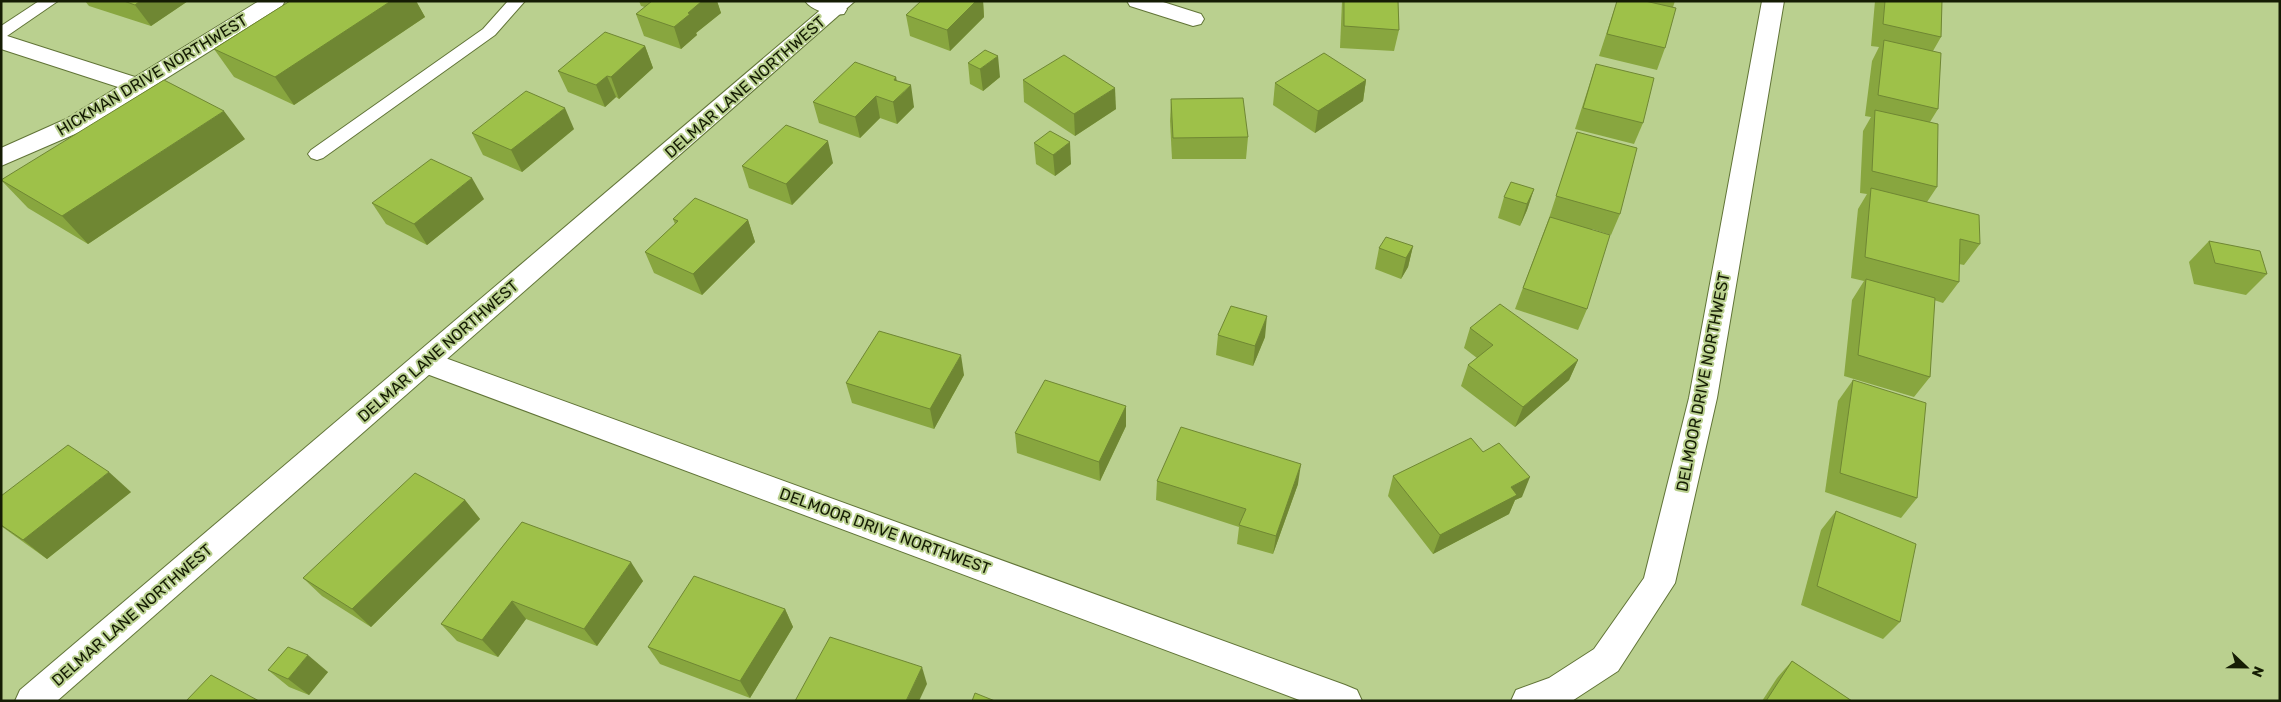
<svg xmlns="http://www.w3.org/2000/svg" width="2281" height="702" font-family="Rubik,sans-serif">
<rect width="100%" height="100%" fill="#bad08f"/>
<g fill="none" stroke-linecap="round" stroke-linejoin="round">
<defs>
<g id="lane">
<polygon points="39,1 58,1 7,36 1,38 1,26"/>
<polygon points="508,1 525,1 495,35 323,158 317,160 311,158 308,154 311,150 483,29"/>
</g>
<g id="street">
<polygon points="259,1 285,1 282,6 82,131 1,166 1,148 66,119 118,87 1,49 1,34 135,77"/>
<path d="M 805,1 C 819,1 839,0 847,9 L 844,14 C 832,16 812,11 805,1 Z"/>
<polygon points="1127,1 1160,1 1201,14 1204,19 1201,24 1193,26 1130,6"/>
<polygon points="1762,1 1784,1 1717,398 1675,583 1618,671 1572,701 1511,701 1516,690 1549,678 1594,649 1644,578 1689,398"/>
<polygon points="426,351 1345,685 1357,690 1362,701 1302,701 416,370 412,362 416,354"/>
</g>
<polygon id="secondary" points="831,1 855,1 57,701 15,701 20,690"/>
</defs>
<use href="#lane" stroke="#617437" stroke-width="2"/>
<use href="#street" stroke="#617437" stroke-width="2"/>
<use href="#secondary" stroke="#617437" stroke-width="2"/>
<use href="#lane" fill="#fff" fill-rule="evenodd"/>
<use href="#street" fill="#fff" fill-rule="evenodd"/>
<use href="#secondary" fill="#fff" fill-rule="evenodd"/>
</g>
<g fill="#88a63f">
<polygon points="85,1 188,1 151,26 89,6"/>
<polygon points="290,1 416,1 425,17 294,105 234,77 214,49"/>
<polygon points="639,1 717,1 721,13 696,33 697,35 681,49 644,36 636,14 645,7 641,6"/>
<polygon points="921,1 983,1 984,17 950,51 910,36 906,15"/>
<polygon points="1342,1 1398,1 1399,30 1394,51 1340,48"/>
<polygon points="1617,1 1675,1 1673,7 1665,48 1657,70 1599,56"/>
<polygon points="1875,1 1942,1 1941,37 1933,51 1938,109 1930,122 1937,187 1927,202 1980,244 1964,265 1959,264 1959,282 1943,303 1934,300 1930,377 1914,397 1844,376 1852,300 1864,281 1851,278 1858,209 1867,194 1860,193 1863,131 1871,117 1865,116 1872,61 1879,47 1871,46"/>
<polygon points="645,46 653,68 619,99 616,97 605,107 568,92 558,71"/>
<polygon points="968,63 1000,77 983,91 970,84"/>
<polygon points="1596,64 1643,123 1634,144 1575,129"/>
<polygon points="1023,80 1116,109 1075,136 1024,102"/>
<polygon points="1366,80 1363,101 1315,133 1273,105 1275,83"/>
<polygon points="897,81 914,107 897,124 880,118 860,138 819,123 813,102"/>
<polygon points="1171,99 1248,137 1246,159 1172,159 1170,121"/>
<polygon points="574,129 522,172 483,155 472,133"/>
<polygon points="1577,132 1620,214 1611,235 1592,229 1587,309 1578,330 1515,309 1549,218"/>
<polygon points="245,139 88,244 28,208 1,180"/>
<polygon points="1034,143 1071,164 1055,176 1036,164"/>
<polygon points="833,163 792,205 749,188 742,166"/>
<polygon points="1534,189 1527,210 1520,226 1498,218 1504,197"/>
<polygon points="484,199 427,245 386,224 372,203"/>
<polygon points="673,219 748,220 755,242 702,295 654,273 645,252 675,224"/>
<polygon points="2209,241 2267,274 2246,295 2194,284 2189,262"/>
<polygon points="1413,246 1408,267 1401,279 1375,269 1379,248"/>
<polygon points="1470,328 1578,360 1569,380 1515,427 1461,386 1468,365 1477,358 1464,348"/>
<polygon points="1218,335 1265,337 1253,366 1216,355"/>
<polygon points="964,375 934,429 852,403 846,383"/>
<polygon points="1853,380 1917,498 1901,518 1825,492 1838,401"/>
<polygon points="1126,406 1126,426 1100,481 1017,453 1015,433"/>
<polygon points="1393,476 1522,497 1515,500 1509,514 1433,554 1388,496"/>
<polygon points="1157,481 1298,484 1273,554 1237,544 1239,527 1156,500"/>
<polygon points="131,492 47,559 1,526 1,496"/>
<polygon points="465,500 480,519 371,627 322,596 303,578"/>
<polygon points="1836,511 1900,622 1883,639 1801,605 1821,530"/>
<polygon points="522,522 643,581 597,646 526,619 498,657 457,641 441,624"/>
<polygon points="785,609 793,627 750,698 660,664 648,647"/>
<polygon points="1792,661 1852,701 1762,701 1777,678"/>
<polygon points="268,670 328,672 309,695 289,687"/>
</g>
<g fill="#6f8733">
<polygon points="140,1 188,1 151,26 135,5"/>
<polygon points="391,1 416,1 425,17 294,105 275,77"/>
<polygon points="702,1 717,1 721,13 696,33 697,35 681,49 674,27 688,13"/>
<polygon points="976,1 983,1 984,17 950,51 947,30"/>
<polygon points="645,46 653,68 619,99 611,77"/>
<polygon points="998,56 1000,77 983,91 980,69"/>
<polygon points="607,76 616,97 605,107 596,85"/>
<polygon points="896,77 900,96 911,85 914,107 897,124 893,102 894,80"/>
<polygon points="1366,80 1363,101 1315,133 1318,111"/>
<polygon points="1115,88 1116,109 1075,136 1074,114"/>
<polygon points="876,96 880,118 860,138 855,117"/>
<polygon points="565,108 574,129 522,172 511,150"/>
<polygon points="224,111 245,139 88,244 62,216"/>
<polygon points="828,141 833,163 792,205 786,184"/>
<polygon points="1070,142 1071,164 1055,176 1053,155"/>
<polygon points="472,178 484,199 427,245 414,224"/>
<polygon points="1534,189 1527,210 1520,226 1527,204"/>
<polygon points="748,220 755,242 702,295 693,274"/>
<polygon points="1413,246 1408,267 1401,279 1406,258"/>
<polygon points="1267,316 1265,337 1253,366 1255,346"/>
<polygon points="961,355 964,375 934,429 930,409"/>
<polygon points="1578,360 1569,380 1515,427 1523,407"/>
<polygon points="1126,406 1126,426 1100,481 1099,462"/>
<polygon points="1301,464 1298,484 1273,554 1276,536"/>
<polygon points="109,472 131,492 47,559 23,540"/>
<polygon points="1530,477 1522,497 1515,500 1509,514 1433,554 1440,535 1511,487"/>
<polygon points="465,500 480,519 371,627 352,609"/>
<polygon points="631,562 643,581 597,646 584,629"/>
<polygon points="512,601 526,619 498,657 482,640"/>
<polygon points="785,609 793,627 750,698 740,681"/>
<polygon points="308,655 328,672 309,695 288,679"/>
<polygon points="922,667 927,684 919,701 906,701"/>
</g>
<g fill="#9ec149" stroke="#6f8733">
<polygon points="124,1 140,1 135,5"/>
<polygon points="290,1 391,1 275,77 214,49"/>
<polygon points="652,1 702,1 688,13 690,14 674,27 636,14"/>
<polygon points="921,1 976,1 947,30 906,15"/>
<polygon points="1344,1 1398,1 1399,30 1344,26"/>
<polygon points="1617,1 1645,1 1676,8 1665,48 1607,34"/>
<polygon points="1885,1 1942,1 1941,37 1883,24"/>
<polygon points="605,32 645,46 611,77 607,76 596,85 558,71"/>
<polygon points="1884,40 1941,53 1938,109 1878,95"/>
<polygon points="985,50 998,56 980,69 968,63"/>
<polygon points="1324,53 1366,80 1318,111 1275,83"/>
<polygon points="1064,55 1115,88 1074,114 1023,80"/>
<polygon points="855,62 896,77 894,80 911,85 893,102 876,96 855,117 813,102"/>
<polygon points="1596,64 1654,78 1643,123 1583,108"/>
<polygon points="164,80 224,111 62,216 1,180"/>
<polygon points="526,91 565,108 511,150 472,133"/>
<polygon points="1243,98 1248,137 1173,138 1171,99"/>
<polygon points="1875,110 1938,124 1937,187 1872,171"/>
<polygon points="786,125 828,141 786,184 742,166"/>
<polygon points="1050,131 1070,142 1053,155 1034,143"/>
<polygon points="1577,132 1637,148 1620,214 1556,196"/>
<polygon points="431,159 472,178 414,224 372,203"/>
<polygon points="1511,182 1534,189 1527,204 1504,197"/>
<polygon points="1871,188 1979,215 1980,244 1960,239 1959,282 1865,257"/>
<polygon points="695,198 748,220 693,274 645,252 678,221 673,219"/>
<polygon points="1550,217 1610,235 1587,309 1523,288"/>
<polygon points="1386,237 1413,246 1406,258 1379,248"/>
<polygon points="2209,241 2260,251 2267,274 2215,263"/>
<polygon points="1866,279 1935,298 1930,377 1858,355"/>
<polygon points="1500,304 1578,360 1523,407 1468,365 1493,345 1470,328"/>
<polygon points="1231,306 1267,316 1255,346 1218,335"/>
<polygon points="879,331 961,355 930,409 846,383"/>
<polygon points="1045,380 1126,406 1099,462 1015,433"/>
<polygon points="1853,380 1926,403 1917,498 1840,473"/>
<polygon points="1181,427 1301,464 1276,536 1239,525 1246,509 1157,481"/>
<polygon points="1471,438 1483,452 1499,443 1530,477 1511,487 1517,495 1440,535 1393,476"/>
<polygon points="68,445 109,472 23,540 1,525 1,496"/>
<polygon points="415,473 465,500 352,609 303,578"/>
<polygon points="1836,511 1916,544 1900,622 1817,586"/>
<polygon points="522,522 631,562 584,629 512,601 482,640 441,624"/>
<polygon points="694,576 785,609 740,681 648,647"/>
<polygon points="830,637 922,667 906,701 795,701"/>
<polygon points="288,647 308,655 288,679 268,670"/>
<polygon points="1792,661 1852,701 1766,701"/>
<polygon points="211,675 259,701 186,701"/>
<polygon points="975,693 995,701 972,701"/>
</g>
<g text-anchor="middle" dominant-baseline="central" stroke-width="4" stroke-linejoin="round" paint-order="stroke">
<g font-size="16" fill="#151c04" stroke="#bad08f">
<text transform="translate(152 75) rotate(-31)">HICKMAN DRIVE NORTHWEST</text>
<text transform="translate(745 87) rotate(-41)">DELMAR LANE NORTHWEST</text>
<text transform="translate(438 351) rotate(-41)">DELMAR LANE NORTHWEST</text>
<text transform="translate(1703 382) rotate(-79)">DELMOOR DRIVE NORTHWEST</text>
<text transform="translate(885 531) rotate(20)">DELMOOR DRIVE NORTHWEST</text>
<text transform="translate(132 615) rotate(-41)">DELMAR LANE NORTHWEST</text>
</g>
</g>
<rect width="2281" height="702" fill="none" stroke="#151c04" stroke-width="5"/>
<g transform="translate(2246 667) rotate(112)" stroke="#bad08f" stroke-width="4" paint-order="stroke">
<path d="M0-4L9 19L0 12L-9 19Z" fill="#151c04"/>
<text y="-8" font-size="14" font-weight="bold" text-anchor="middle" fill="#151c04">N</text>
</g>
</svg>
